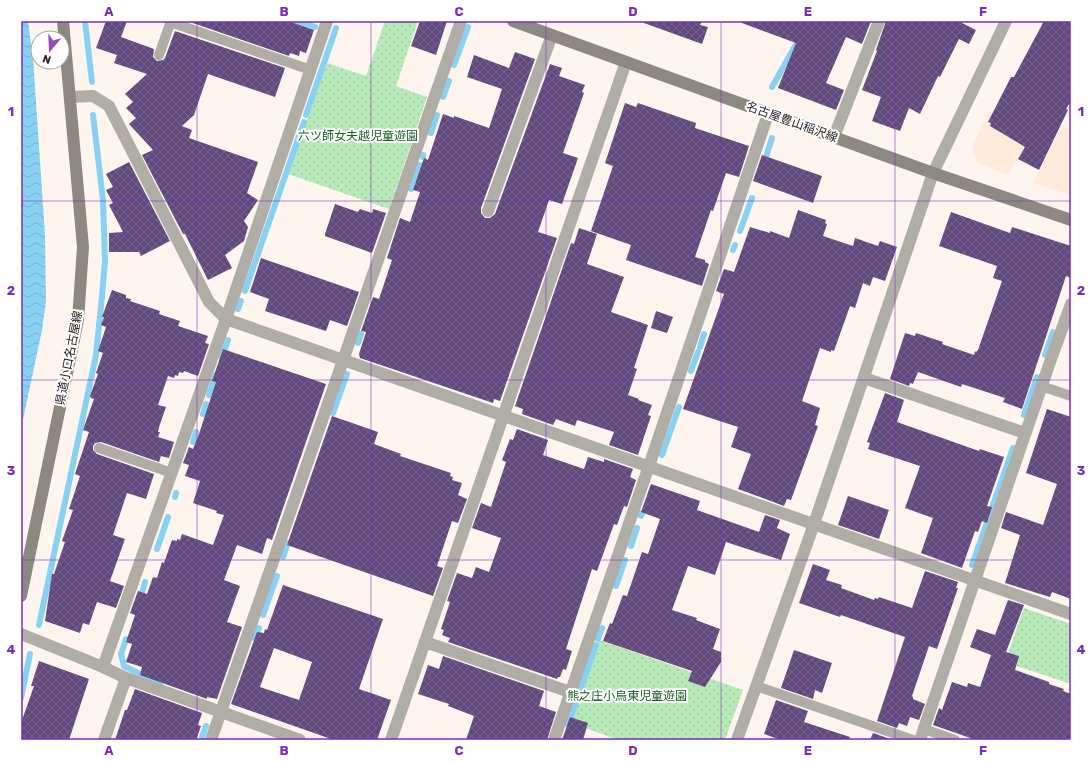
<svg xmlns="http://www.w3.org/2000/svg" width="1092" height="761" font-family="Rubik,'Noto Sans JP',sans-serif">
<defs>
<pattern id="park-dots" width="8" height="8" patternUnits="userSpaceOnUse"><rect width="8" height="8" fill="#b7eab8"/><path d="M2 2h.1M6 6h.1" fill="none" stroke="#9dc89e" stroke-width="1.8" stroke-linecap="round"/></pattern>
<pattern id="water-waves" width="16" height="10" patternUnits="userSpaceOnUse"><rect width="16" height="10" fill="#88d1f3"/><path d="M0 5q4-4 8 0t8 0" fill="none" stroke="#75b3d0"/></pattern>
<pattern id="building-cross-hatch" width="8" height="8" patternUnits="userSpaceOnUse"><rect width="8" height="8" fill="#634a7e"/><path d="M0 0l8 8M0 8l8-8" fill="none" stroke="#75618a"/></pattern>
</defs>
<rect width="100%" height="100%" fill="#fdf5ee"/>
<g fill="#ffeadb">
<polygon points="989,111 1031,133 1008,175 978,163 972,148"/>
<polygon points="1063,126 1071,131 1071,195 1033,183"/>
</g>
<g fill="url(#park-dots)">
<polygon points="385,21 418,21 396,86 427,97 389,209 288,174 327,63 366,76"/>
<polygon points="1024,608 1071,624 1071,684 1005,662"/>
<polygon points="599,640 743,690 725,740 619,740 571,723"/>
</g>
<polygon fill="url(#water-waves)" points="21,21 28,21 33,58 45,235 46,301 42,330 21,429"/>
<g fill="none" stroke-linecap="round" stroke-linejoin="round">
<g stroke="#88d1f3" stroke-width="6">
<polyline points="85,21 92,82"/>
<polyline points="297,21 315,27"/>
<polyline points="454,65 468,27"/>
<polyline points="772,87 799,39"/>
<polyline points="443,97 449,81"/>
<polyline points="306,115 336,28"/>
<polyline points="431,133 437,115"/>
<polyline points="423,157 423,155"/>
<polyline points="764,163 772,138"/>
<polyline points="411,189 420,165"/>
<polyline points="740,231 752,198"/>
<polyline points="733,250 735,245"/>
<polyline points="245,291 304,122"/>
<polyline points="238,309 241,301"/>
<polyline points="358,343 361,334"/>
<polyline points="700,347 704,334"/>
<polyline points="1045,355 1053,332"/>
<polyline points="222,357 228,340"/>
<polyline points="691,371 698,352"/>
<polyline points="209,395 216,375"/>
<polyline points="333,413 347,374"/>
<polyline points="203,414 206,404"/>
<polyline points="1024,415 1037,377"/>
<polyline points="193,442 196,432"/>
<polyline points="662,455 679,407"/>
<polyline points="175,497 176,493"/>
<polyline points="641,516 642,513"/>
<polyline points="631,546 637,528"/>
<polyline points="157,549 168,517"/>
<polyline points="283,557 288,543"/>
<polyline points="972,565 1013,448"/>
<polyline points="616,586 625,560"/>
<polyline points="142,593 145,582"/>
<polyline points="263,615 277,576"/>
<polyline points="39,625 96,355 102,296 105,261 103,200 93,115"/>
<polyline points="126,639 121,654 124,666 160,684"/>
<polyline points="255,639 259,628"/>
<polyline points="598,639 602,628"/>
<polyline points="21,698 30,654"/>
<polyline points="568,725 596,645"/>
<polyline points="201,740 206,726"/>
</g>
</g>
<g fill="url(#building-cross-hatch)" fill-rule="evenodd">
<polygon points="106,21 127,21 121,37 154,49 153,57 157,61 163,60 165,58 175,31 285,68 275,97 208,74 194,115 182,126 192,130 189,138 258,162 247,193 258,200 244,221 248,227 244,241 225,255 232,268 208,280 185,234 183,234 142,155 153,150 129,124 136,118 126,108 133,102 125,94 147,74 114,63 117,55 96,48"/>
<polygon points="187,21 288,21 314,30 306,53 300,51 299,56 290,53 289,56"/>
<polygon points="420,21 447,21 436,55 411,46"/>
<polygon points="644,21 702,21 700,25 708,27 702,44 644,23"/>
<polygon points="742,21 871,21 862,44 846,37 826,83 844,90 836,110 778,88 796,43 742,23"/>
<polygon points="886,21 958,21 976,30 969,44 959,39 940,77 938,76 920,114 909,108 900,131 872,121 881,97 862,90 877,51 876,50"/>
<polygon points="1044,21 1071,21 1071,101 1066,109 1068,110 1039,170 1018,159 1025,147 990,126 991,123 988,122 1011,77 1014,77"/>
<polygon points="515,52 535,59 481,208 481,213 485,218 490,218 495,214 550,64 562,68 559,76 585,85 582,92 584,93 563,153 578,158 562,204 549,200 538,232 557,238 500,401 494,399 493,403 360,358 359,354 366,332 361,331 373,297 379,299 392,260 387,258 400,218 410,222 420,192 413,190 424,158 428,160 443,114 454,118 454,116 489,128 502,89 467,77 474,55 509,68"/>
<polygon points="625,103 636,107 638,103 696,123 695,128 749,146 739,177 726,173 713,211 711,210 695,257 705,260 705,262 709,264 702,286 626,260 631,245 591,231 613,166 605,163"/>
<polygon points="762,155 822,176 813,203 753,181"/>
<polygon points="129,162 170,241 141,256 139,252 109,252 109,233 123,232 109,205 113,203 106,190 113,187 106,174"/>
<polygon points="335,204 358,212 360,209 372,213 373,209 386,213 372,253 325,236 325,234"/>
<polygon points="798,210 826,220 825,223 827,224 823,236 853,246 855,238 878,246 880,241 897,247 885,281 873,277 870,286 863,283 855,308 850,306 834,351 831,350 831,352 820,348 802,401 820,408 815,425 818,426 791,500 787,499 784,506 738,489 751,454 731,447 738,427 683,409 724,294 716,291 724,269 734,272 750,227 770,233 770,231 789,238"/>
<polygon points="951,212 1010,233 1012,227 1071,246 1071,278 1066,276 1022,409 1003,402 1005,398 962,384 961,387 918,372 913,384 910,383 909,386 890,379 905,333 915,336 916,333 943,342 942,344 974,355 975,351 976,352 978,350 1002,281 993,278 997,266 939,246"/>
<polygon points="579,228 597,234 587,264 624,277 611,312 648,325 634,368 637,369 628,395 639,399 638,400 652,405 648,415 651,416 638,455 609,445 614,432 577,420 575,426 556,419 553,425 522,414 523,409 515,406 571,243 574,244"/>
<polygon points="261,258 359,292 347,326 330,320 326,331 265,311 269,299 250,292"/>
<polygon points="112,290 126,295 126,298 131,299 130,301 160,311 159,314 180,321 178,326 208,336 205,343 209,344 198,376 184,371 183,373 179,372 178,376 175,375 174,378 168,376 158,405 166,407 159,427 158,432 160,432 158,437 174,442 169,458 161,456 159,462 101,442 95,443 93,446 93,450 97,454 154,474 146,499 127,493 113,535 125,539 110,581 124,586 116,608 97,602 89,625 83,623 80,633 45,621 52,574 54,574 65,542 62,541 73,510 69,509 80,476 75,474 89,432 83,430 94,399 91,398 90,396 98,374 96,373 103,353 98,351 106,327 101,325 104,317 102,317"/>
<polygon points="656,311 673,317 667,333 651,328"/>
<polygon points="223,349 326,384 272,540 267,538 262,554 237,545 224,580 240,586 227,622 242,627 217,699 207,697 207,699 140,675 142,667 126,662 132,644 126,642 135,615 130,613 138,591 147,594 153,577 157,578 162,562 164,563 172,540 177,541 177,539 180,540 182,534 213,545 224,515 216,513 217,511 193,503 200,481 185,476 189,465 183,463 189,447 193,449 199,434 216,382 212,381"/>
<polygon points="885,393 904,400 897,422 979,451 980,449 1004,457 987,506 992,507 987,523 982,521 978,532 975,531 962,568 921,553 933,518 905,508 920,466 868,449 870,443 867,442"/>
<polygon points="1047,409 1071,417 1071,599 1052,592 1050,597 1005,583 1020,535 1001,528 1006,512 1043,525 1057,484 1026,473"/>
<polygon points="332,416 378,432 374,444 401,454 400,456 451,473 450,476 453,477 452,480 462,483 458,495 467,499 458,523 452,521 437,566 443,568 433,596 287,545"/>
<polygon points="517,429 548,440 543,455 584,469 588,457 604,462 604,459 633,469 630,477 636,480 627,507 624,506 617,525 614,524 597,571 592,569 566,649 572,651 566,670 563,669 560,677 558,677 557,679 448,642 450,638 442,635 444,630 441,629 450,602 447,601 457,573 472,578 476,567 489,572 501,538 472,528 481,503 491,507 506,462 502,460 510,439 513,440"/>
<polygon points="651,484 700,501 697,510 759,532 765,515 780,520 777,528 790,534 781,560 726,542 715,575 688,566 672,610 697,618 696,620 720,629 713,649 721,652 721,662 705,687 688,681 692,671 603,641 610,623 612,624 623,595 627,596 642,552 648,554 660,519 641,512"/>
<polygon points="848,496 889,510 879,539 838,525"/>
<polygon points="813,564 830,570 826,580 842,585 841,588 874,600 875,598 878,599 879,597 912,608 925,571 958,582 956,588 958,588 937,649 929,646 912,696 913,697 913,699 925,704 919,720 910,717 907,726 899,723 897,728 877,721 905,637 841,615 840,617 799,603"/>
<path d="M 283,585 L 383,619 L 359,689 L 391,700 L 377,740 L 334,740 L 231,704 L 257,632 L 264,633 L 265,629 L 267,630 ZM 274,648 L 312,662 L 299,700 L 260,687 Z"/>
<polygon points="1008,600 1024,605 1006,652 1019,656 1015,670 1049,682 1049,684 1064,689 1063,691 1071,694 1071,740 976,740 933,725 939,708 942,710 952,682 967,687 968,683 980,687 991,655 970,647 977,629 995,635"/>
<polygon points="794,650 832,663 822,693 815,690 813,699 781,688"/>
<polygon points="443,656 544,691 539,706 556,712 547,740 466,740 474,716 448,706 449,704 418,694 428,665 439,669"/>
<polygon points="39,661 89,679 69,740 21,740 21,723 34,686 31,686"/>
<polygon points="135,689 202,713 198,725 201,726 196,740 115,740 125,710 127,710"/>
<polygon points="776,700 808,711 804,722 850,737 849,740 781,740 764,734"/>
<polygon points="570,717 588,723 583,740 562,740"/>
<polygon points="873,733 893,740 870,740"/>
</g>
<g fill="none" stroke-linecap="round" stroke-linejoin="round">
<g stroke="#b0ada7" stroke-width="10">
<polyline points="170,22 311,70"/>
<polyline points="159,55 171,21"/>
<polyline points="1041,386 1071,396"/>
<polyline points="99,448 172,473"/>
<polyline points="756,686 913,740"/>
<polyline points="924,729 955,740"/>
</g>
<g stroke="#b0ada7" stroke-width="12">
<polyline points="71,97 93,96 109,106 209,302 226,319 1071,614"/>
<polyline points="834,137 879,21"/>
<polyline points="488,211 552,35"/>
<polyline points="864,378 1025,433"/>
<polyline points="21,634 103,667 126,678 300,740"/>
<polyline points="425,642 570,692"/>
<polyline points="103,667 226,319 327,21"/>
<polyline points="104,740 126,678"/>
<polyline points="211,740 461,21"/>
<polyline points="391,740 626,62"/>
<polyline points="554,740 649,466 768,114"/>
<polyline points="737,740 814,524 933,173"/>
<polyline points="920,740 1050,362 1071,304"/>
</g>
<polyline stroke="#b0ada7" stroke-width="12" points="933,173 1006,21"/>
<g stroke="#8d8980" stroke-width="12">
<polyline points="513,21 933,173 1071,220"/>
<polyline points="21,596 78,320 83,247 63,21"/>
</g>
</g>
<path fill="none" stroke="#7b2cbf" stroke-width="1" stroke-opacity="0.55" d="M 197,21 L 197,740M 371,21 L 371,740M 546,21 L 546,740M 721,21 L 721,740M 895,21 L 895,740M 21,201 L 1071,201M 21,380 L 1071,380M 21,560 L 1071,560"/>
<g text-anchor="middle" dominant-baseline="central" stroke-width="4" stroke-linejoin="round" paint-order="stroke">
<g font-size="12" fill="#28231f" stroke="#fff">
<text transform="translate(792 122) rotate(20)">名古屋豊山稲沢線</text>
<text transform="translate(69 358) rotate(-79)">県道小口名古屋線</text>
</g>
<g font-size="12" fill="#186022" stroke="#fff">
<text x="358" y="136">六ツ師女夫越児童遊園</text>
<text x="627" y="696">熊之庄小烏東児童遊園</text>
</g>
</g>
<rect width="1092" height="761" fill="none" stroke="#ffffff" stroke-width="44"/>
<g transform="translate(50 50) rotate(199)"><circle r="19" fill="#ffffff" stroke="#a9a7a5"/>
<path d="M0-3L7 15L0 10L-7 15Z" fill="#964abb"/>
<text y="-6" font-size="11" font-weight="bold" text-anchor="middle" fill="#28231f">N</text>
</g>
<rect x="22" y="22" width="1048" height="717" fill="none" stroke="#7b2cbf" stroke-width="1.5"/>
<g font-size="13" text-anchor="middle" font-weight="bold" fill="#7b2cbf">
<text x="109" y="16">A</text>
<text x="284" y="16">B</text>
<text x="459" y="16">C</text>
<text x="633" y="16">D</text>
<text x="808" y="16">E</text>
<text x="983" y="16">F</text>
<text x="11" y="116">1</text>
<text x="1081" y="116">1</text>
<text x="11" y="295">2</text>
<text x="1081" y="295">2</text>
<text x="11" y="475">3</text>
<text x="1081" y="475">3</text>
<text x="11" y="654">4</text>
<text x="1081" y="654">4</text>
<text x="109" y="755">A</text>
<text x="284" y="755">B</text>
<text x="459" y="755">C</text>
<text x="633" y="755">D</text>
<text x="808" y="755">E</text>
<text x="983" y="755">F</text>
</g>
</svg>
